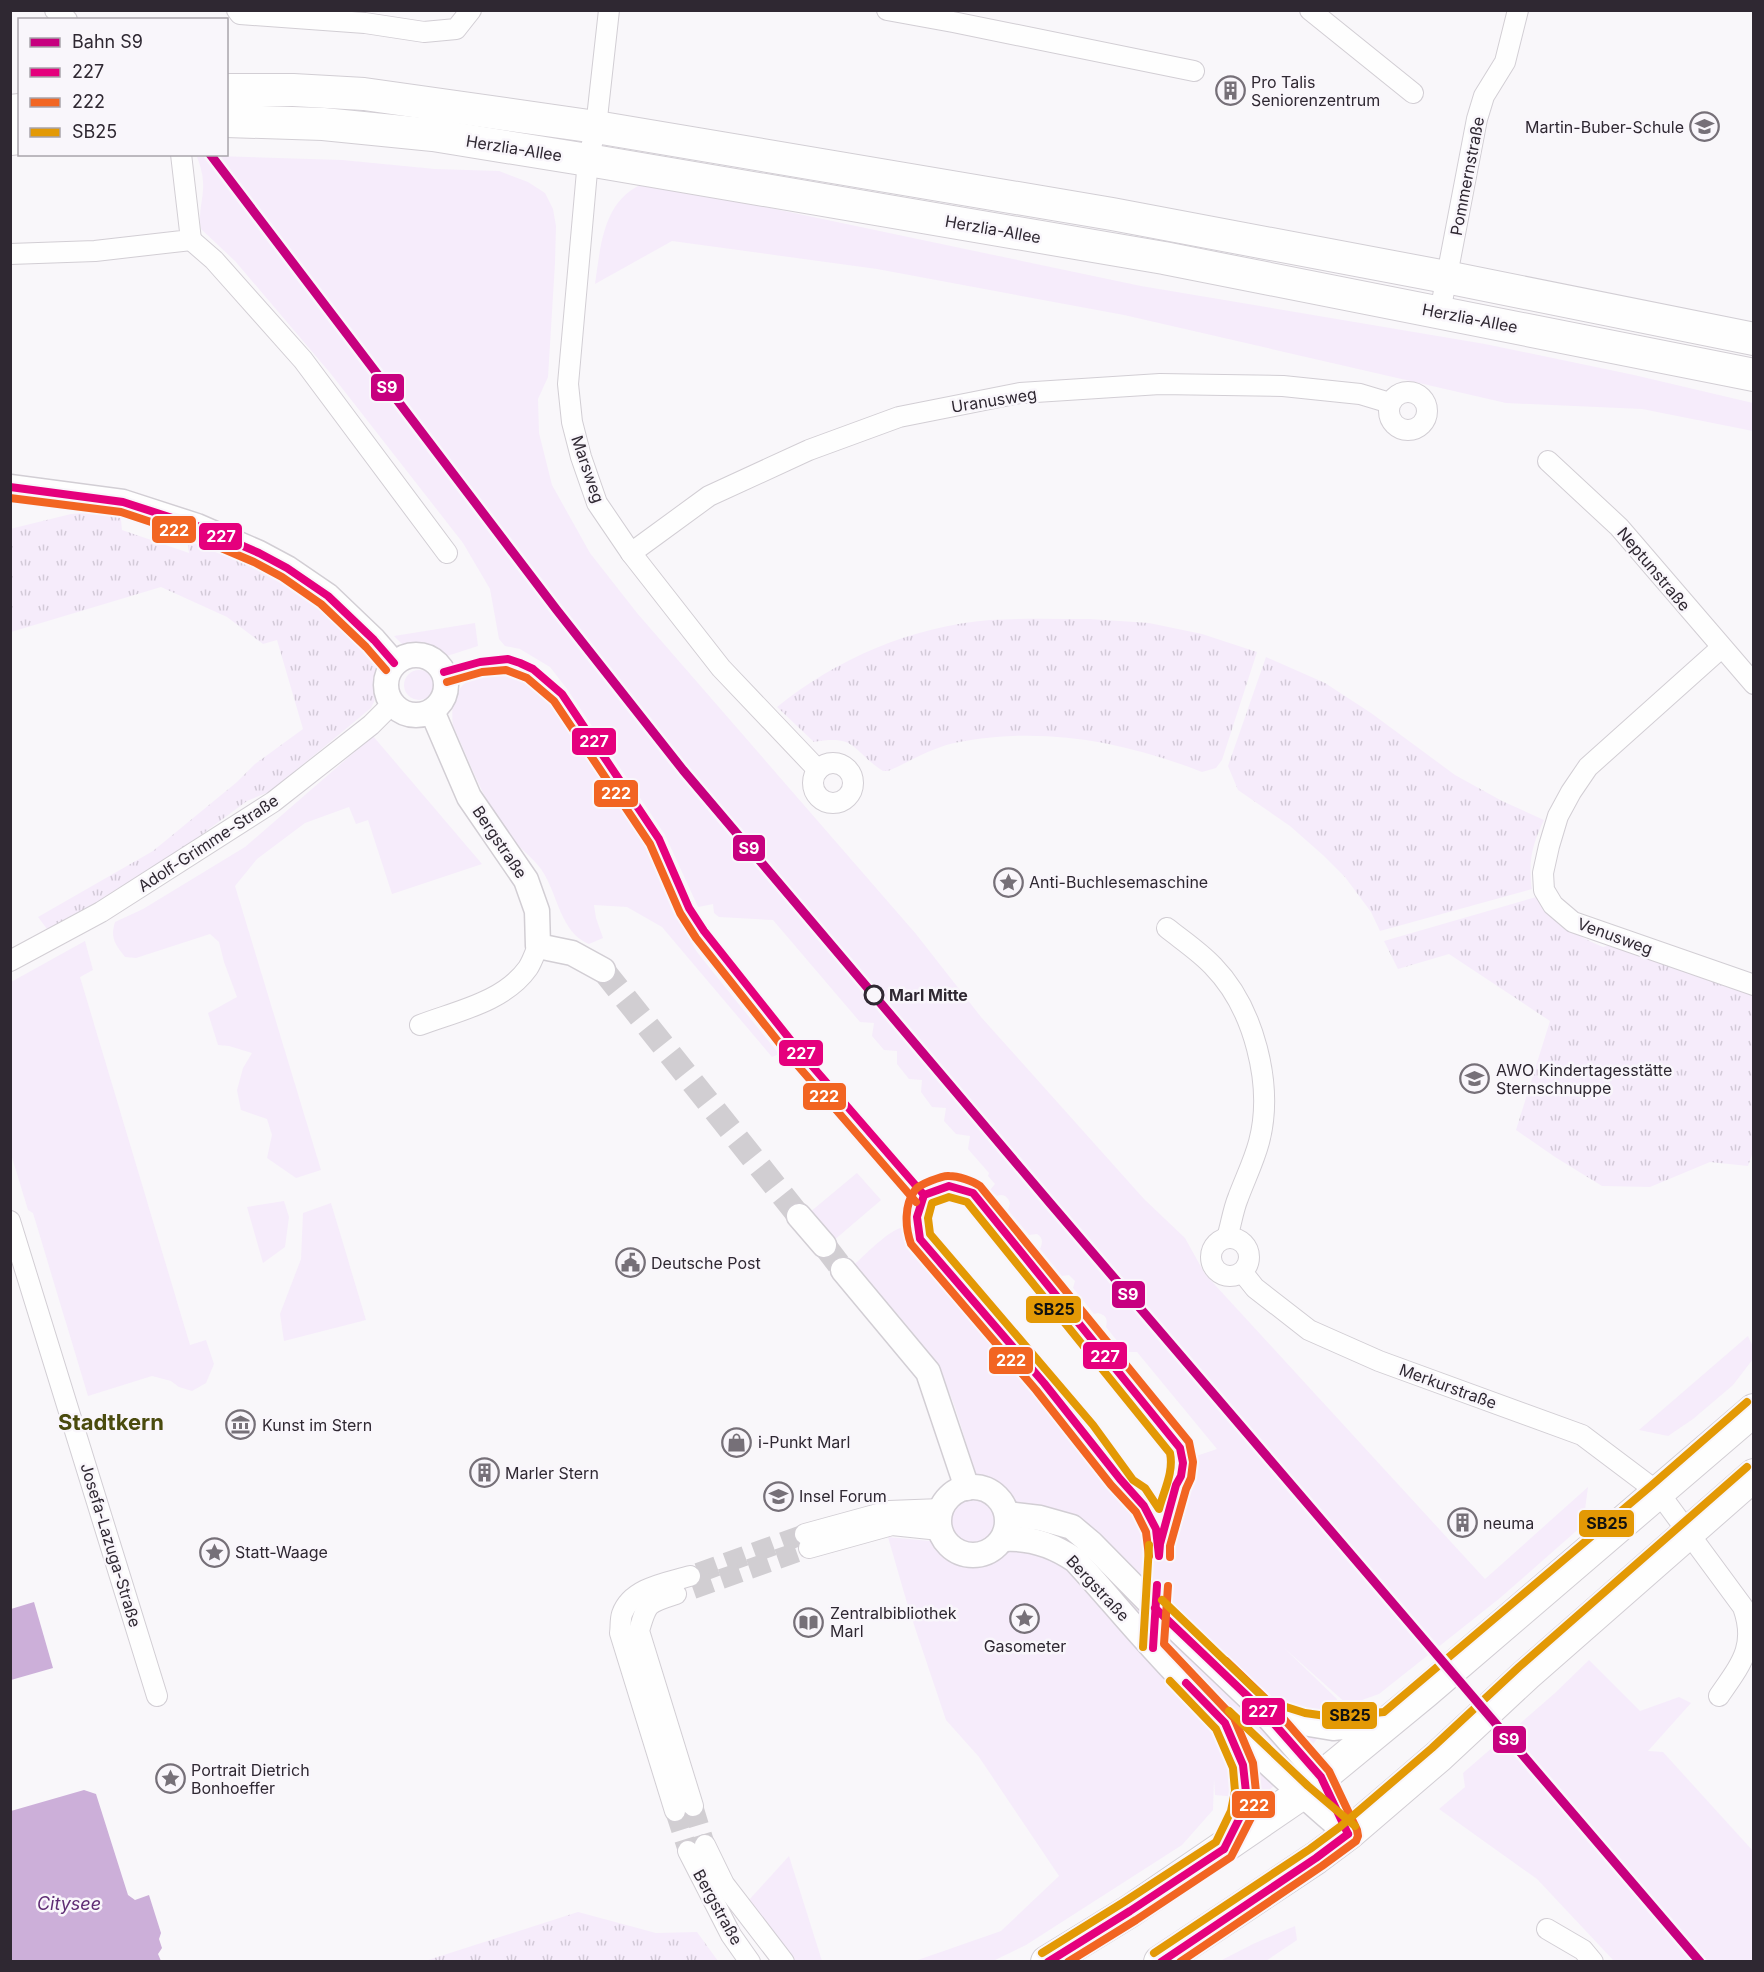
<svg xmlns="http://www.w3.org/2000/svg" width="1764" height="1972" font-family="Inter,sans-serif">
<defs>
<pattern id="park-tufts" width="24" height="20" patternUnits="userSpaceOnUse" patternTransform="scale(1.5)"><rect width="24" height="20" fill="#f6ecfb"/><path d="M3 7l-1-3M5 7V3M7 7l1-3M15 17l-1-3M17 17v-4M19 17l1-3" fill="none" stroke="#d3cad8"/></pattern>
</defs>
<rect width="100%" height="100%" fill="#f9f7fa"/>
<g fill="#f6ecfb">
<path d="M 217,156 L 342,160 L 435,169 L 499,171 L 528,182 L 545,193 L 553,209 L 556,226 L 555,263 L 548,377 L 538,399 L 539,433 L 552,485 L 590,553 L 637,613 L 916,934 L 981,1017 L 1144,1199 L 1185,1238 L 1205,1274 L 1485,1579 L 1588,1487 L 1583,1525 L 1500,1598 L 1379,1694 L 1348,1705 L 1283,1647 L 1337,1699 C 1322,1744 1292,1768 1260,1799 L 1215,1795 L 1214,1779 L 1213,1810 L 1182,1845 L 1026,1945 L 993,1961 L 915,1961 L 1001,1931 L 1059,1876 L 979,1757 L 946,1720 L 909,1610 L 888,1537 L 930,1541 L 975,1471 C 963,1436 955,1397 936,1366 C 915,1330 881,1297 854,1265 C 867,1253 891,1227 908,1226 L 904,1237 L 1123,1495 L 1142,1513 L 1152,1537 L 1172,1540 L 1191,1468 L 1196,1456 L 1217,1449 L 1137,1352 L 1126,1352 L 1106,1327 C 1108,1319 1106,1315 1098,1313 L 1094,1314 L 1073,1288 L 1075,1281 L 1069,1275 L 1062,1276 L 1040,1249 C 1043,1242 1043,1238 1037,1234 L 1029,1235 L 1008,1210 L 1010,1203 C 1008,1197 1003,1193 997,1196 L 990,1190 L 995,1184 L 988,1176 L 989,1173 L 968,1149 L 970,1136 L 956,1134 L 944,1121 L 946,1108 L 932,1107 L 921,1092 L 922,1080 L 909,1079 L 897,1064 L 897,1051 L 884,1050 L 872,1036 L 874,1023 L 860,1022 L 773,920 L 719,917 L 714,913 L 713,904 L 698,907 L 665,835 L 567,689 L 550,667 L 520,649 L 505,646 L 499,639 L 490,589 L 463,543 L 331,374 L 235,261 L 201,229 C 198,215 202,204 203,190 C 204,179 201,167 197,157 Z"/>
<path d="M 647,182 L 1141,286 L 1485,344 L 1634,375 L 1753,403 L 1753,431 L 1642,409 L 1506,403 L 1124,315 L 877,269 L 672,241 L 595,284 C 601,244 603,198 647,182 Z"/>
<path d="M 475,623 L 478,646 L 444,657 C 430,648 419,645 402,644 L 394,636 Z"/>
<circle cx="419" cy="685" r="15"/>
<path d="M 503,670 C 527,673 535,684 551,701 L 652,843 L 678,903 L 675,914 L 697,952 L 779,1054 L 772,1057 L 662,927 L 627,907 L 594,905 L 596,918 L 603,938 L 589,944 C 560,933 558,893 541,869 C 532,857 519,848 510,836 C 484,804 470,762 453,726 C 448,689 468,672 503,670 Z"/>
<path d="M 373,736 L 482,864 L 392,894 L 368,820 L 356,824 L 349,807 L 305,823 L 257,859 L 235,886 L 321,1170 L 296,1178 L 267,1158 L 272,1135 L 267,1119 L 241,1110 L 237,1090 L 243,1068 L 252,1053 L 229,1046 L 218,1045 L 208,1013 L 237,997 L 224,962 L 219,942 L 210,934 L 136,958 L 125,957 C 115,944 110,938 115,922 L 143,909 L 245,847 Z"/>
<polygon points="85,941 93,970 80,977 190,1345 206,1340 214,1364 206,1383 192,1391 179,1387 171,1381 152,1376 88,1396 33,1213 28,1210 11,1154 11,982"/>
<polygon points="857,1173 881,1200 833,1241 809,1213"/>
<polygon points="284,1201 289,1217 285,1247 263,1263 247,1207"/>
<polygon points="331,1203 366,1320 284,1341 280,1314 301,1259 303,1213"/>
<polygon points="1748,1336 1753,1347 1753,1359 1733,1385 1693,1419 1668,1436 1639,1430"/>
<polygon points="1589,1660 1640,1711 1679,1697 1691,1703 1648,1751 1663,1752 1753,1851 1753,1961 1614,1961 1537,1879 1439,1809 1465,1787 1463,1773 1555,1693"/>
<polygon points="789,1856 822,1961 794,1961 748,1901"/>
<polygon points="1295,1926 1297,1940 1266,1961 1220,1961 1253,1944"/>
</g>
<g fill="url(#park-tufts)">
<path d="M 120,510 L 122,530 L 189,553 L 187,534 C 219,548 252,561 282,578 C 307,593 328,613 349,634 C 358,643 373,656 377,669 C 381,684 378,695 371,708 L 271,791 L 247,801 L 155,869 L 50,933 L 38,917 L 153,851 L 237,782 L 255,764 L 303,729 L 277,640 L 263,644 L 227,617 L 161,587 L 11,632 L 10,529 L 71,514 Z"/>
<path d="M 1090,619 L 1149,623 L 1202,634 L 1257,652 L 1222,760 L 1216,768 L 1202,772 C 1135,746 1068,731 996,737 C 977,739 956,741 938,748 C 920,754 905,764 888,771 L 883,771 C 852,751 857,734 814,742 L 777,707 C 836,659 913,626 990,620 C 1023,618 1057,619 1090,619 Z"/>
<path d="M 1266,657 L 1325,683 L 1371,713 L 1455,775 L 1502,801 L 1544,820 C 1532,845 1528,861 1532,889 L 1380,931 L 1371,912 L 1345,877 L 1324,856 L 1290,826 L 1238,790 L 1228,766 Z"/>
<path d="M 1536,897 C 1554,922 1575,935 1603,947 L 1614,944 L 1753,992 L 1754,1149 L 1748,1166 L 1710,1162 L 1650,1187 L 1602,1186 L 1555,1157 L 1516,1130 L 1550,1021 L 1449,954 L 1398,969 L 1384,941 Z"/>
<polygon points="578,1912 656,1933 697,1932 718,1961 425,1961"/>
</g>
<g fill="#ccafd9">
<polygon points="34,1602 53,1668 11,1680 11,1609"/>
<polygon points="84,1790 96,1794 128,1895 135,1900 149,1895 161,1933 159,1939 162,1948 158,1954 161,1961 11,1961 11,1811"/>
</g>
<g fill="none" stroke-linecap="round" stroke-linejoin="round">
<g stroke="#d1ced2" stroke-width="20" stroke-dasharray="20 10" stroke-linecap="butt">
<polyline points="698,1573 805,1534"/>
<polyline points="693,1589 809,1548"/>
<polyline points="693,1806 705,1845"/>
<polyline points="675,1811 688,1851"/>
</g>
<g stroke="#d1ced2" stroke-width="24" stroke-dasharray="24 12" stroke-linecap="butt">
<polyline points="603,970 799,1216"/>
<polyline points="824,1245 843,1270"/>
</g>
<defs>
<g id="minor">
<polyline points="55,10 67,20"/>
<polyline points="237,10 240,14 365,23 424,32 456,29 471,10"/>
<polyline points="609,10 596,127 588,160 568,384 572,422 581,457 597,503 631,553 721,668 818,770"/>
<polyline points="887,10 953,22 1194,71"/>
<polyline points="1310,10 1413,93"/>
<polyline points="191,240 214,260 303,360 447,553"/>
<polyline points="10,254 95,251 191,240 181,154"/>
<polyline points="1440,312 1477,119 1484,96 1505,62 1518,10"/>
<circle cx="1408" cy="411" r="19"/>
<polyline points="1548,461 1619,527 1754,684"/>
<polyline points="631,553 709,496 809,450 899,417 1020,393 1160,384 1283,386 1360,394 1390,403"/>
<polyline points="1721,648 1588,767 1571,792 1558,816 1549,846 1543,873 1544,890 1553,905 1573,922 1754,985"/>
<circle cx="833" cy="783" r="20"/>
<path d="M 1167,928 C 1182,940 1200,952 1213,966 C 1254,1008 1274,1085 1259,1142 C 1254,1161 1245,1179 1238,1198 C 1233,1210 1231,1225 1227,1238"/>
<polyline points="10,961 101,912 273,802 371,725 392,704"/>
<path d="M 420,1025 C 457,1011 504,1002 528,968 C 532,962 535,953 538,946"/>
<polyline points="10,1221 157,1696"/>
<circle cx="1230" cy="1257" r="19"/>
<path d="M 1243,1273 L 1255,1288 L 1309,1330 L 1379,1361 L 1582,1435 L 1659,1493 L 1743,1607 C 1757,1646 1741,1664 1719,1696"/>
<polyline points="805,1534 889,1511 941,1509"/>
<polyline points="809,1548 892,1525 940,1530"/>
<path d="M 676,1594 C 648,1603 647,1602 639,1631 L 693,1806"/>
<path d="M 675,1811 L 620,1633 C 621,1627 620,1620 622,1614 C 631,1588 666,1583 690,1576"/>
<polyline points="705,1845 724,1884 784,1962"/>
<polyline points="688,1851 731,1935 750,1962"/>
<polyline points="1547,1929 1583,1950 1593,1962"/>
</g>
<g id="tertiary">
<polyline points="10,487 123,502 197,526 259,553 287,568 328,596 374,640 394,663"/>
<circle cx="416" cy="685" r="30"/>
<polyline points="432,711 469,797 526,880 537,911 538,946 572,953 603,970"/>
<polyline points="799,1216 824,1245"/>
<polyline points="843,1270 928,1372 967,1488"/>
<circle cx="973" cy="1521" r="34"/>
<polyline points="1007,1514 1040,1518 1072,1527 1091,1543 1155,1608 1262,1710 1321,1777 1348,1834"/>
<path d="M 1003,1539 C 1030,1537 1053,1545 1075,1560 C 1102,1589 1127,1620 1154,1649 C 1212,1713 1276,1772 1342,1829"/>
<polyline points="1262,1710 1303,1723 1333,1728 1388,1722"/>
<path d="M 1226,1845 C 1251,1793 1251,1784 1229,1731"/>
</g>
<g id="primary">
<polyline points="226,90 293,90 364,94 596,127 1112,214 1446,277 1754,339"/>
<polyline points="10,111 20,110"/>
<polyline points="226,121 323,124 433,135 588,160 1164,258 1754,375"/>
<polyline points="10,139 20,138"/>
<polyline points="1047,1962 1130,1911 1301,1794 1425,1692 1754,1410"/>
<polyline points="1160,1962 1316,1858 1348,1834 1439,1756 1526,1675 1754,1475"/>
</g>
</defs>
<use href="#minor" stroke="#d2ced4" stroke-width="22"/>
<use href="#tertiary" stroke="#d2ced4" stroke-width="27"/>
<use href="#primary" stroke="#d2ced4" stroke-width="34"/>
<use href="#minor" stroke="#fefefe" stroke-width="20"/>
<use href="#tertiary" stroke="#fefefe" stroke-width="24"/>
<use href="#primary" stroke="#fefefe" stroke-width="32"/>
<defs>
<g id="bus-1">
<polyline points="10,487 123,502 197,526 259,553 287,568 328,596 374,640 394,663"/>
<polyline points="444,672 480,662 508,659 520,663 533,669 562,694 659,839 689,908 704,931 800,1052 924,1195"/>
<polygon points="949,1186 973,1193 1180,1448 1183,1463 1181,1476 1176,1485 1160,1544 1159,1556 1156,1529 1144,1506 1120,1479 1044,1383 920,1239 917,1217 924,1195"/>
<polyline points="1155,1608 1262,1710 1321,1777 1348,1834"/>
<polyline points="1153,1648 1157,1585"/>
<polyline points="1186,1683 1225,1723 1243,1765 1246,1792 1241,1815 1224,1849"/>
<polyline points="1048,1962 1130,1911 1224,1849"/>
<polyline points="1161,1962 1316,1858 1348,1834"/>
</g>
<g id="bus-2">
<polyline points="10,498 121,512 193,536 254,562 282,577 321,604 366,647 386,670"/>
<polyline points="447,682 482,672 506,670 527,678 554,701 650,844 680,913 696,938 792,1059 916,1202"/>
<path d="M 1149,1556 L 1146,1532 L 1136,1512 L 1111,1485 L 1036,1390 L 911,1244 C 905,1227 904,1205 915,1190 C 918,1185 943,1175 949,1176 C 958,1176 973,1181 980,1186 L 1189,1442 L 1193,1462 L 1191,1478 L 1186,1489 L 1170,1546 L 1170,1557"/>
<polyline points="1068,1962 1136,1920 1231,1857 1251,1818 1256,1792 1253,1763 1234,1718 1164,1644 1168,1586"/>
<polyline points="1180,1962 1322,1866 1356,1841 1358,1836 1357,1830 1329,1771 1270,1703 1226,1661"/>
</g>
<g id="bus-3">
<path d="M 949,1197 L 967,1202 L 1170,1453 C 1174,1472 1164,1490 1159,1509 L 1145,1488 L 1133,1480 L 1093,1425 L 930,1234 L 928,1218 L 932,1203 Z"/>
<polyline points="1162,1600 1267,1701 1305,1713 1333,1717 1384,1712 1652,1485 1747,1402"/>
<polyline points="1143,1647 1149,1545"/>
<polyline points="1229,1711 1308,1786 1355,1826"/>
<polyline points="1042,1953 1124,1902 1216,1842 1231,1811 1235,1791 1233,1768 1216,1729 1170,1681"/>
<polyline points="1154,1953 1310,1849 1341,1826 1432,1748 1519,1667 1747,1467"/>
</g>
</defs>
<use href="#bus-1" stroke="#f9f6fb" stroke-width="12"/>
<use href="#bus-2" stroke="#f9f6fb" stroke-width="12"/>
<use href="#bus-3" stroke="#f9f6fb" stroke-width="12"/>
<use href="#bus-1" stroke="#e5007d" stroke-width="8"/>
<use href="#bus-2" stroke="#f26522" stroke-width="8"/>
<use href="#bus-3" stroke="#e39905" stroke-width="8"/>
<defs>
<polyline id="rail-1" points="210,154 556,609 683,770 1050,1203 1700,1962"/>
</defs>
<use href="#rail-1" stroke="#f9f6fb" stroke-width="14"/>
<use href="#rail-1" stroke="#c7007f" stroke-width="9"/>
</g>
<defs>
<symbol id="building-ring" viewBox="-11 -11 22 22"><circle r="9.5" fill="#f9f6fb" stroke="#767078" stroke-width="1.5"/><path d="M-4-6H4V6H1V3H-1V6H-4ZM-2.5-4.3h1.7v1.8h-1.7ZM.8-4.3h1.7v1.8H.8ZM-2.5-1h1.7V.8h-1.7ZM.8-1h1.7V.8H.8Z" fill="#767078"/></symbol>
<symbol id="school-ring" viewBox="-11 -11 22 22"><circle r="9.5" fill="#f9f6fb" stroke="#767078" stroke-width="1.5"/><path d="M0-5L7-2L0 1L-7-2ZM-4 1L0 2.5L4 1V4Q0 6-4 4Z" fill="#767078"/></symbol>
<symbol id="sight-ring" viewBox="-11 -11 22 22"><circle r="9.5" fill="#f9f6fb" stroke="#767078" stroke-width="1.5"/><path d="M0-6L1.8-2.2L6-1.7L2.9 1.2L3.7 5.4L0 3.3L-3.7 5.4L-2.9 1.2L-6-1.7L-1.8-2.2Z" fill="#767078"/></symbol>
<symbol id="civic-ring" viewBox="-11 -11 22 22"><circle r="9.5" fill="#f9f6fb" stroke="#767078" stroke-width="1.5"/><path d="M-.6-6.5H3V-4.5H.6V-3L4-1V1h2V6H-6V1h2V-1L-.6-3ZM-1.2 2.5V6h2.4V2.5Z" fill="#767078"/></symbol>
<symbol id="museum-ring" viewBox="-11 -11 22 22"><circle r="9.5" fill="#f9f6fb" stroke="#767078" stroke-width="1.5"/><path d="M0-6L6-3V-2H-6V-3ZM-5-1h2V3h-2ZM-1-1h2V3h-2ZM3-1h2V3H3ZM-6 4H6V6H-6Z" fill="#767078"/></symbol>
<symbol id="shop-ring" viewBox="-11 -11 22 22"><circle r="9.5" fill="#f9f6fb" stroke="#767078" stroke-width="1.5"/><path d="M-5-2.5h2.3a2.7 3.5 0 0 1 5.4 0H5L5.5 6h-11ZM-1.5-2.5h3a1.5 2.3 0 0 0-3 0Z" fill="#767078"/></symbol>
<symbol id="library-ring" viewBox="-11 -11 22 22"><circle r="9.5" fill="#f9f6fb" stroke="#767078" stroke-width="1.5"/><path d="M-6-4Q-3-5.5-.7-3.5V5Q-3 3-6 4ZM6-4Q3-5.5 .7-3.5V5Q3 3 6 4Z" fill="#767078"/></symbol>
</defs>
<g fill-rule="evenodd">
<use href="#building-ring" x="1214" y="74" width="33" height="33"/>
<use href="#school-ring" x="1688" y="110" width="33" height="33"/>
<use href="#sight-ring" x="992" y="866" width="33" height="33"/>
<use href="#school-ring" x="1458" y="1062" width="33" height="33"/>
<use href="#civic-ring" x="614" y="1246" width="33" height="33"/>
<use href="#museum-ring" x="224" y="1408" width="33" height="33"/>
<use href="#shop-ring" x="720" y="1426" width="33" height="33"/>
<use href="#building-ring" x="468" y="1456" width="33" height="33"/>
<use href="#school-ring" x="762" y="1480" width="33" height="33"/>
<use href="#building-ring" x="1446" y="1506" width="33" height="33"/>
<use href="#sight-ring" x="198" y="1536" width="33" height="33"/>
<use href="#sight-ring" x="1008" y="1602" width="33" height="33"/>
<use href="#library-ring" x="792" y="1606" width="33" height="33"/>
<use href="#sight-ring" x="154" y="1762" width="33" height="33"/>
</g>
<circle fill="#f9f6fb" stroke="#2f2832" stroke-width="3" cx="874" cy="995" r="9"/>
<g text-anchor="middle" dominant-baseline="central" stroke-width="5" stroke-linejoin="round" paint-order="stroke">
<g font-size="16" fill="#2f2832" stroke="#f9f6fb" text-anchor="start">
<text x="1251" y="82">Pro Talis<tspan x="1251" dy="18">Seniorenzentrum</tspan></text>
<text x="1684" y="127" text-anchor="end">Martin-Buber-Schule</text>
<text x="1029" y="882">Anti-Buchlesemaschine</text>
<text x="1496" y="1070">AWO Kindertagesstätte<tspan x="1496" dy="18">Sternschnuppe</tspan></text>
<text x="651" y="1263">Deutsche Post</text>
<text x="262" y="1425">Kunst im Stern</text>
<text x="758" y="1442">i-Punkt Marl</text>
<text x="505" y="1473">Marler Stern</text>
<text x="799" y="1496">Insel Forum</text>
<text x="1483" y="1523">neuma</text>
<text x="235" y="1552">Statt-Waage</text>
<text x="830" y="1613">Zentralbibliothek<tspan x="830" dy="18">Marl</tspan></text>
<text x="1025" y="1646" text-anchor="middle">Gasometer</text>
<text x="191" y="1770">Portrait Dietrich<tspan x="191" dy="18">Bonhoeffer</tspan></text>
</g>
<g font-size="16" fill="#2f2832" stroke="#f9f6fb">
<text transform="translate(514 148) rotate(9)">Herzlia-Allee</text>
<text transform="translate(1467 176) rotate(-79)">Pommernstraße</text>
<text transform="translate(993 229) rotate(10)">Herzlia-Allee</text>
<text transform="translate(1470 318) rotate(11)">Herzlia-Allee</text>
<text transform="translate(994 400) rotate(-9)">Uranusweg</text>
<text transform="translate(588 469) rotate(71)">Marsweg</text>
<text transform="translate(1654 569) rotate(50)">Neptunstraße</text>
<text transform="translate(500 842) rotate(56)">Bergstraße</text>
<text transform="translate(208 843) rotate(-33)">Adolf-Grimme-Straße</text>
<text transform="translate(1615 936) rotate(20)">Venusweg</text>
<text transform="translate(1448 1386) rotate(20)">Merkurstraße</text>
<text transform="translate(111 1545) rotate(73)">Josefa-Lazuga-Straße</text>
<text transform="translate(1098 1588) rotate(47)">Bergstraße</text>
<text transform="translate(718 1907) rotate(61)">Bergstraße</text>
</g>
<g font-size="16" font-weight="bold" fill="#2f2832" stroke="#f9f6fb" text-anchor="start">
<text x="889" y="995">Marl Mitte</text>
</g>
<g font-size="18" font-style="italic" fill="#5e2c73" stroke="#f9f6fb">
<text x="69" y="1903">Citysee</text>
</g>
<g font-size="22" font-weight="bold" fill="#4a4b0e" stroke="#f9f6fb">
<text x="111" y="1422">Stadtkern</text>
</g>
</g>
<g stroke="#f9f6fb" stroke-width="2">
<rect x="370" y="373" width="35" height="29" rx="6" fill="#c7007f"/>
<rect x="151" y="515" width="46" height="29" rx="6" fill="#f26522"/>
<rect x="198" y="522" width="45" height="29" rx="6" fill="#e5007d"/>
<rect x="571" y="727" width="46" height="29" rx="6" fill="#e5007d"/>
<rect x="593" y="779" width="46" height="29" rx="6" fill="#f26522"/>
<rect x="732" y="834" width="34" height="28" rx="6" fill="#c7007f"/>
<rect x="778" y="1039" width="46" height="28" rx="6" fill="#e5007d"/>
<rect x="802" y="1082" width="45" height="29" rx="6" fill="#f26522"/>
<rect x="1111" y="1280" width="35" height="29" rx="6" fill="#c7007f"/>
<rect x="1025" y="1295" width="57" height="29" rx="6" fill="#e39905"/>
<rect x="1082" y="1341" width="46" height="29" rx="6" fill="#e5007d"/>
<rect x="988" y="1346" width="46" height="29" rx="6" fill="#f26522"/>
<rect x="1578" y="1509" width="57" height="29" rx="6" fill="#e39905"/>
<rect x="1241" y="1697" width="45" height="29" rx="6" fill="#e5007d"/>
<rect x="1321" y="1701" width="57" height="29" rx="6" fill="#e39905"/>
<rect x="1492" y="1725" width="35" height="29" rx="6" fill="#c7007f"/>
<rect x="1231" y="1790" width="45" height="29" rx="6" fill="#f26522"/>
</g>
<g font-size="16" text-anchor="middle" font-weight="bold" fill="#fff">
<text x="387" y="393">S9</text>
<text x="174" y="536">222</text>
<text x="221" y="542">227</text>
<text x="594" y="747">227</text>
<text x="616" y="799">222</text>
<text x="749" y="854">S9</text>
<text x="801" y="1059">227</text>
<text x="824" y="1102">222</text>
<text x="1128" y="1300">S9</text>
<text x="1105" y="1362">227</text>
<text x="1011" y="1366">222</text>
<text x="1263" y="1717">227</text>
<text x="1509" y="1745">S9</text>
<text x="1254" y="1811">222</text>
</g>
<g font-size="16" text-anchor="middle" font-weight="bold" fill="#111">
<text x="1054" y="1315">SB25</text>
<text x="1607" y="1529">SB25</text>
<text x="1350" y="1721">SB25</text>
</g>
<rect width="1764" height="1972" fill="none" stroke="#2f2832" stroke-width="24"/>
<rect x="18" y="18" width="210" height="138" fill="#f9f6fb" stroke="#a8a4ab" stroke-width="1.5"/>
<rect x="30" y="38" width="30" height="9" fill="#c7007f" stroke="#a8a4ab" stroke-width="1.5"/>
<text x="72" y="48" font-size="18" fill="#2f2832">Bahn S9</text>
<rect x="30" y="68" width="30" height="9" fill="#e5007d" stroke="#a8a4ab" stroke-width="1.5"/>
<text x="72" y="78" font-size="18" fill="#2f2832">227</text>
<rect x="30" y="98" width="30" height="9" fill="#f26522" stroke="#a8a4ab" stroke-width="1.5"/>
<text x="72" y="108" font-size="18" fill="#2f2832">222</text>
<rect x="30" y="128" width="30" height="9" fill="#e39905" stroke="#a8a4ab" stroke-width="1.5"/>
<text x="72" y="138" font-size="18" fill="#2f2832">SB25</text>
</svg>
